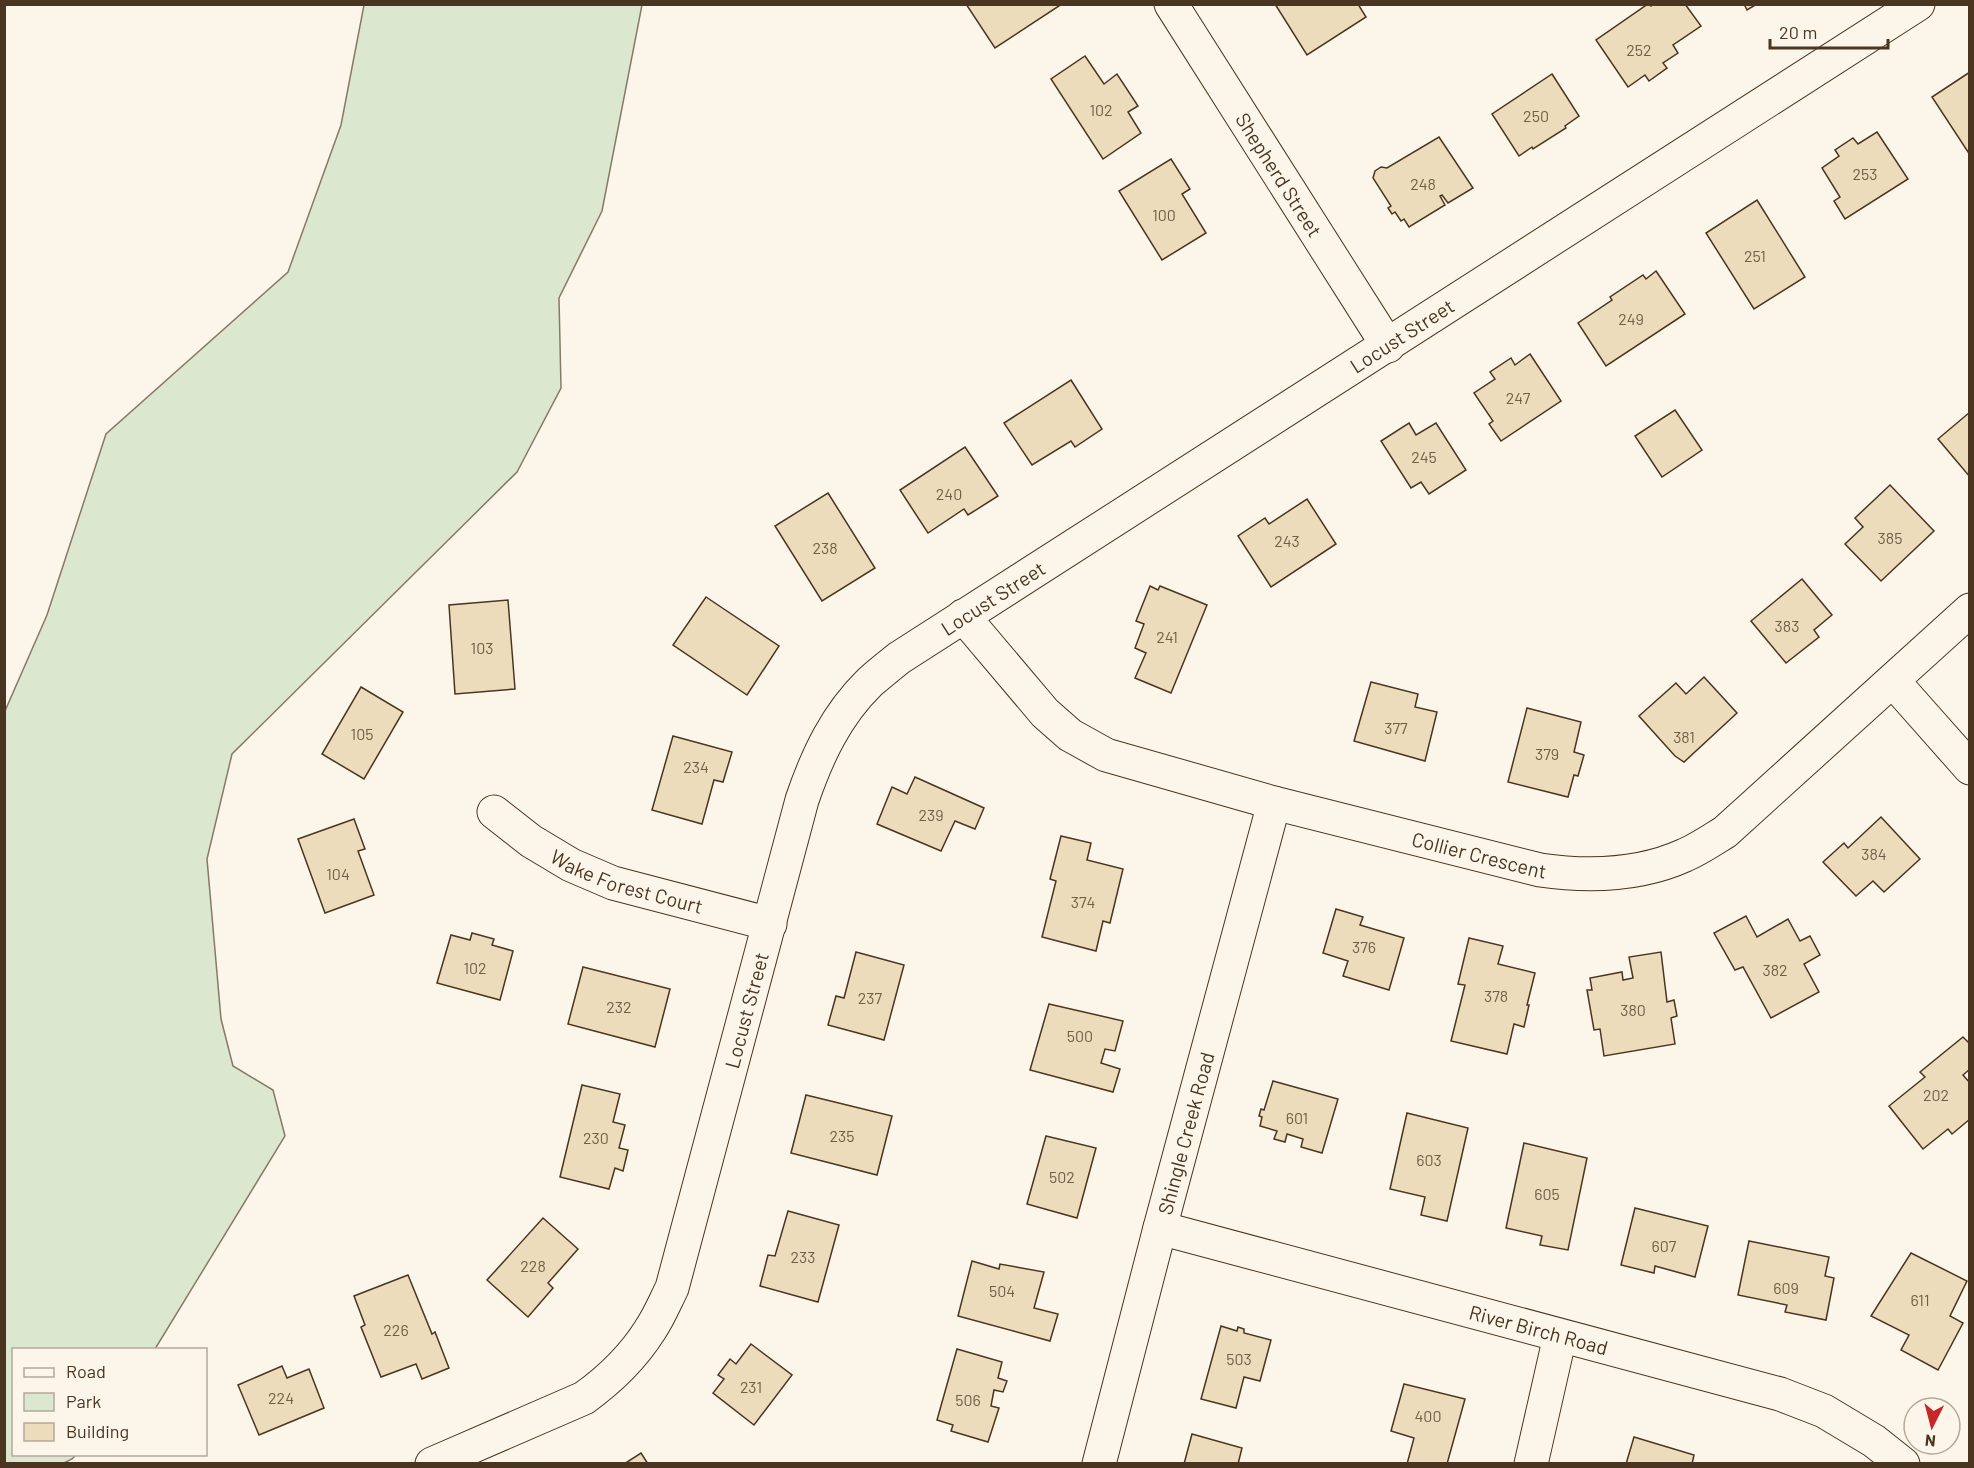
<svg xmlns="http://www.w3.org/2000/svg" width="1974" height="1468" font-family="Barlow,sans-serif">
<rect width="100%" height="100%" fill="#fbf6e9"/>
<polygon fill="#dce7d0" stroke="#887966" stroke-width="1.5" points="364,5 642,5 602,211 559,298 561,388 517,472 232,754 207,859 221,1019 233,1066 273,1090 285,1136 155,1349 14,1350 14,1454 76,1455 72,1459 64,1463 5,1463 5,711 47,615 106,434 288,272 341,125"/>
<g fill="#ecdcbc" stroke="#4a3520" stroke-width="1.5">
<polygon points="966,4 1062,4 995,48"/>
<polygon points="1275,4 1358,4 1366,17 1307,55"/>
<polygon points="1648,4 1651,6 1653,4 1685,4 1701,26 1673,45 1678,53 1663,63 1667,68 1649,81 1645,75 1628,87 1596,40"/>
<polygon points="1744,4 1757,4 1747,10"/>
<polygon points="1085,56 1104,84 1117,74 1138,106 1128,112 1141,133 1103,159 1051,79"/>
<polygon points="1970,72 1970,155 1932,97"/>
<polygon points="1552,74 1579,116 1565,126 1566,128 1533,149 1532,147 1519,156 1492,114"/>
<polygon points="1877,132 1908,179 1845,219 1834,201 1840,197 1822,168 1839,156 1835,150 1853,138 1858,144"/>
<polygon points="1439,137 1473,188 1448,203 1442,195 1440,196 1445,205 1409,227 1404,219 1401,221 1395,212 1392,214 1388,208 1391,206 1373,178 1375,171 1381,167 1387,168"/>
<polygon points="1171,159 1190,189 1182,194 1206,233 1162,260 1119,191"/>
<polygon points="1757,200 1805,277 1754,309 1706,233"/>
<polygon points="1656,271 1685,314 1606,366 1578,323 1612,300 1610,297 1643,275 1646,279"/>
<polygon points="1530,354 1561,401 1501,441 1489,424 1493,421 1474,393 1495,379 1490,372 1511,358 1515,365"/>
<polygon points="1071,380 1102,429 1075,447 1071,441 1032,465 1004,423"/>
<polygon points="1675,410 1702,450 1662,477 1635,436"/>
<polygon points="1970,412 1970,477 1938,439"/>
<polygon points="1409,423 1416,435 1436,423 1466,470 1429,494 1421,482 1411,488 1381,441"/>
<polygon points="965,447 998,496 968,515 964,509 928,533 900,490"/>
<polygon points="1890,485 1934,531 1881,581 1845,544 1863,527 1855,518"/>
<polygon points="828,493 875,568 822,601 775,526"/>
<polygon points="1307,499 1336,544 1271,587 1238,536 1265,518 1269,524"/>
<polygon points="1802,579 1832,615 1814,630 1819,637 1786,663 1751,621"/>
<polygon points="1150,586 1158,590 1160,586 1207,605 1171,693 1135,678 1146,653 1135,648 1144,624 1136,621"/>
<polygon points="706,597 779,646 747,695 673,645"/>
<polygon points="508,600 515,689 455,694 449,605"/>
<polygon points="1704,677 1737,713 1684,762 1675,756 1639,716 1676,683 1686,694"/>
<polygon points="1371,682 1418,694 1415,707 1437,712 1425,761 1354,741"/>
<polygon points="361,687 403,712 364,779 322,754"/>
<polygon points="1527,708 1581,722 1574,752 1584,755 1578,776 1574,775 1568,797 1508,782"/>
<polygon points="673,736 732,752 723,782 714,780 702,824 652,810"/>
<polygon points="915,777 984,808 975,829 955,821 941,851 877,824 892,787 907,794"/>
<polygon points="1881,817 1920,859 1884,892 1873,881 1856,896 1823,862 1844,843 1848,848"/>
<polygon points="354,819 365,849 358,851 374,895 325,913 298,839"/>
<polygon points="1061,836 1091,843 1087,860 1123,869 1110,923 1103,921 1096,951 1042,937 1056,881 1050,879"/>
<polygon points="1336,909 1363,917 1360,925 1404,938 1389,990 1343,976 1348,961 1323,953"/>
<polygon points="1746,916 1757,937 1788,919 1800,941 1810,936 1820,955 1804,964 1819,992 1771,1018 1743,967 1735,970 1714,933"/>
<polygon points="472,933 494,939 492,945 513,951 500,1000 437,983 451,935 470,940"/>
<polygon points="1469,938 1503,946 1498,964 1535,973 1527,1005 1529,1005 1524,1027 1514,1024 1507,1054 1451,1041 1465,985 1458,984"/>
<polygon points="856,952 904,965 884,1040 828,1025 836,996 844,998"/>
<polygon points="1661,952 1667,1002 1674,1000 1677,1016 1671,1018 1675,1044 1604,1056 1600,1029 1594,1030 1587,990 1592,990 1590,978 1622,972 1623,980 1633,978 1629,957"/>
<polygon points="583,967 670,989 655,1047 568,1024"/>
<polygon points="1049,1004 1123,1021 1115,1051 1105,1049 1101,1063 1120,1069 1113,1092 1030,1070"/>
<polygon points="1963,1037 1970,1044 1970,1069 1963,1075 1970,1083 1970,1119 1952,1134 1948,1129 1923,1149 1889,1106 1925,1077 1920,1072"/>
<polygon points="1273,1081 1338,1099 1322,1153 1301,1147 1303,1139 1287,1134 1285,1142 1274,1139 1277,1131 1260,1126 1262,1117 1259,1116 1261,1109 1264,1110"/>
<polygon points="582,1085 620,1094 613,1122 625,1125 619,1148 628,1150 623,1171 615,1168 609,1189 560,1177"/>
<polygon points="806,1095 892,1116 877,1175 791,1153"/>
<polygon points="1407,1113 1468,1128 1447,1221 1421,1215 1425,1197 1390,1189"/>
<polygon points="1046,1136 1096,1148 1077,1218 1027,1204"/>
<polygon points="1524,1143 1587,1158 1568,1250 1540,1245 1542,1236 1506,1228"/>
<polygon points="1635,1208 1708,1226 1695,1277 1655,1266 1654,1273 1621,1265"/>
<polygon points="788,1211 839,1225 818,1302 760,1286 768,1255 775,1256"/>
<polygon points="543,1218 578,1249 548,1283 553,1288 528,1317 487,1280"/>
<polygon points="1749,1241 1829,1257 1825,1276 1834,1278 1826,1320 1785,1312 1787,1305 1738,1295"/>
<polygon points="1911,1253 1967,1281 1950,1316 1963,1323 1938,1370 1901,1350 1909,1335 1871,1316"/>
<polygon points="972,1261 999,1269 1000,1264 1044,1272 1034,1308 1058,1314 1050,1341 958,1316"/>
<polygon points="408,1275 432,1334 435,1332 449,1368 422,1379 416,1364 381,1377 361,1327 365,1325 354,1296"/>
<polygon points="1221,1326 1237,1331 1238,1327 1244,1329 1244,1333 1271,1340 1260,1381 1244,1377 1236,1408 1201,1399"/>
<polygon points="751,1344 792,1375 754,1425 713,1393 724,1379 718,1375 730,1359 736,1364"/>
<polygon points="957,1349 1002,1362 998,1378 1007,1381 1003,1392 994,1390 991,1406 999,1408 988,1442 951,1431 953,1425 937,1420"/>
<polygon points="282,1366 287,1378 309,1369 324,1408 259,1435 238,1385"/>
<polygon points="1404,1384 1465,1399 1447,1464 1407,1464 1414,1438 1391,1431"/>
<polygon points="1192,1434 1242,1448 1238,1464 1184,1464"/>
<polygon points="1634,1437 1694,1455 1692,1464 1626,1464"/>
<polygon points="641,1453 648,1464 624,1464"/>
</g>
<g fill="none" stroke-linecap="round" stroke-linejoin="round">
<defs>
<g id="street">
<path id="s1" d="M 1171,4 L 1388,346"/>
<path id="s2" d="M 963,616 L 1045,713 L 1070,735 L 1106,755 L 1274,803 L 1540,870 C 1589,877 1639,876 1685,855 C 1699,849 1712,840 1725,832 L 1970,610"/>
<polyline points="1893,681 1970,768"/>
<path id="s3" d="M 494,812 L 531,841 L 571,865 L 613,883 L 770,924"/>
<path id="s4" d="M 1160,1228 L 1780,1394 L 1824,1411 L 1874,1441 L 1903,1464"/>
<path id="s5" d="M 432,1464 L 584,1398 C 609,1380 633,1357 650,1330 C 659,1317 665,1302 672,1288 L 802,800 C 817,756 836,715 870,682 C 879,674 889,666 899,658 L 1918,4"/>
<path id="s6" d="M 1099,1464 L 1160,1228 L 1274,803"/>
<polyline points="1531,1464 1560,1336"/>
</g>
</defs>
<use href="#street" stroke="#4a3520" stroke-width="35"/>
<use href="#street" stroke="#fbf6e9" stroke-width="33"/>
</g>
<g text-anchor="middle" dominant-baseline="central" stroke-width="4.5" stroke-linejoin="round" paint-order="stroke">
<g font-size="16" fill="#725f47">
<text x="1639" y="49">252</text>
<text x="1101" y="109">102</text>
<text x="1536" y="115">250</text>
<text x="1865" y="173">253</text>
<text x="1423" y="183">248</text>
<text x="1164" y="214">100</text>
<text x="1755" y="255">251</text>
<text x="1631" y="318">249</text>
<text x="1518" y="397">247</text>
<text x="1424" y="456">245</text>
<text x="949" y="493">240</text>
<text x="1890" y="537">385</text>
<text x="1287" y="540">243</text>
<text x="825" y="547">238</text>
<text x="1787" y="625">383</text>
<text x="1167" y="636">241</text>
<text x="482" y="647">103</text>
<text x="1396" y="727">377</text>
<text x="362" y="733">105</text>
<text x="1684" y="736">381</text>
<text x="1547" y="753">379</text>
<text x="696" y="766">234</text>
<text x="931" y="814">239</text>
<text x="1874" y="853">384</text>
<text x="338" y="873">104</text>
<text x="1083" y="901">374</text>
<text x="1364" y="946">376</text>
<text x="475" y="967">102</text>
<text x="1775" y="969">382</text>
<text x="1496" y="995">378</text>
<text x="870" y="997">237</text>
<text x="619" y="1006">232</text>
<text x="1633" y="1009">380</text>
<text x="1080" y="1035">500</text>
<text x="1936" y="1094">202</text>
<text x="1297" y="1117">601</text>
<text x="842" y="1135">235</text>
<text x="596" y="1137">230</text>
<text x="1429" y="1159">603</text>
<text x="1062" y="1176">502</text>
<text x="1547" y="1193">605</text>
<text x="1664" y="1245">607</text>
<text x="803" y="1256">233</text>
<text x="533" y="1265">228</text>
<text x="1786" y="1287">609</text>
<text x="1002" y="1290">504</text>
<text x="1920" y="1299">611</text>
<text x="396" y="1329">226</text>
<text x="1239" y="1358">503</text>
<text x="751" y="1386">231</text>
<text x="281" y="1397">224</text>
<text x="968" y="1399">506</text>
<text x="1428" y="1415">400</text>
</g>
<g font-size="20" fill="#4a3520" stroke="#fbf6e9">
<text stroke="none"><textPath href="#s1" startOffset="202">Shepherd Street</textPath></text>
<text stroke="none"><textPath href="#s5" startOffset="1586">Locust Street</textPath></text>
<text stroke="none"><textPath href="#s5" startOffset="1100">Locust Street</textPath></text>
<text stroke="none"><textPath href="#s2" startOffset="588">Collier Crescent</textPath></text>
<text stroke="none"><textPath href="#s3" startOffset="152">Wake Forest Court</textPath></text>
<text stroke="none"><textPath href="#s5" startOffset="596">Locust Street</textPath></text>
<text stroke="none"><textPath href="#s6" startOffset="342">Shingle Creek Road</textPath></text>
<text stroke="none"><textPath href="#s4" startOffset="392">River Birch Road</textPath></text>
</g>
</g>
<rect width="1974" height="1468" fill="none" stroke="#4a3520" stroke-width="12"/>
<rect x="12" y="1348" width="195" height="108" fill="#fbf6e9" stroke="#b4a999" stroke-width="1.5"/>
<rect x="24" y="1368" width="30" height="9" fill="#fbf6e9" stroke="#b4a999" stroke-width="1.5"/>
<text x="66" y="1378" font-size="18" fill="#4a3520">Road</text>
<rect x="24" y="1393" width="30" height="18" fill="#dce7d0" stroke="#b4a999" stroke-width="1.5"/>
<text x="66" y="1408" font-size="18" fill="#4a3520">Park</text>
<rect x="24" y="1423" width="30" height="18" fill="#ecdcbc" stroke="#b4a999" stroke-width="1.5"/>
<text x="66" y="1438" font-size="18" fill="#4a3520">Building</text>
<g transform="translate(1932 1426) rotate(186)"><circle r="28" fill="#fbf6e9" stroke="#b4a999" stroke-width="1.5"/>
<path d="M0-4.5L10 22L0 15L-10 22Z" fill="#c62828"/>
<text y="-9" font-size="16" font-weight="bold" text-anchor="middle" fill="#4a3520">N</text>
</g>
<path d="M1770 39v9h118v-9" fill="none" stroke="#4a3520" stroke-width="3"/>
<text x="1779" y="39" font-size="18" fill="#4a3520" stroke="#fbf6e9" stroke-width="4.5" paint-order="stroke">20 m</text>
</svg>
